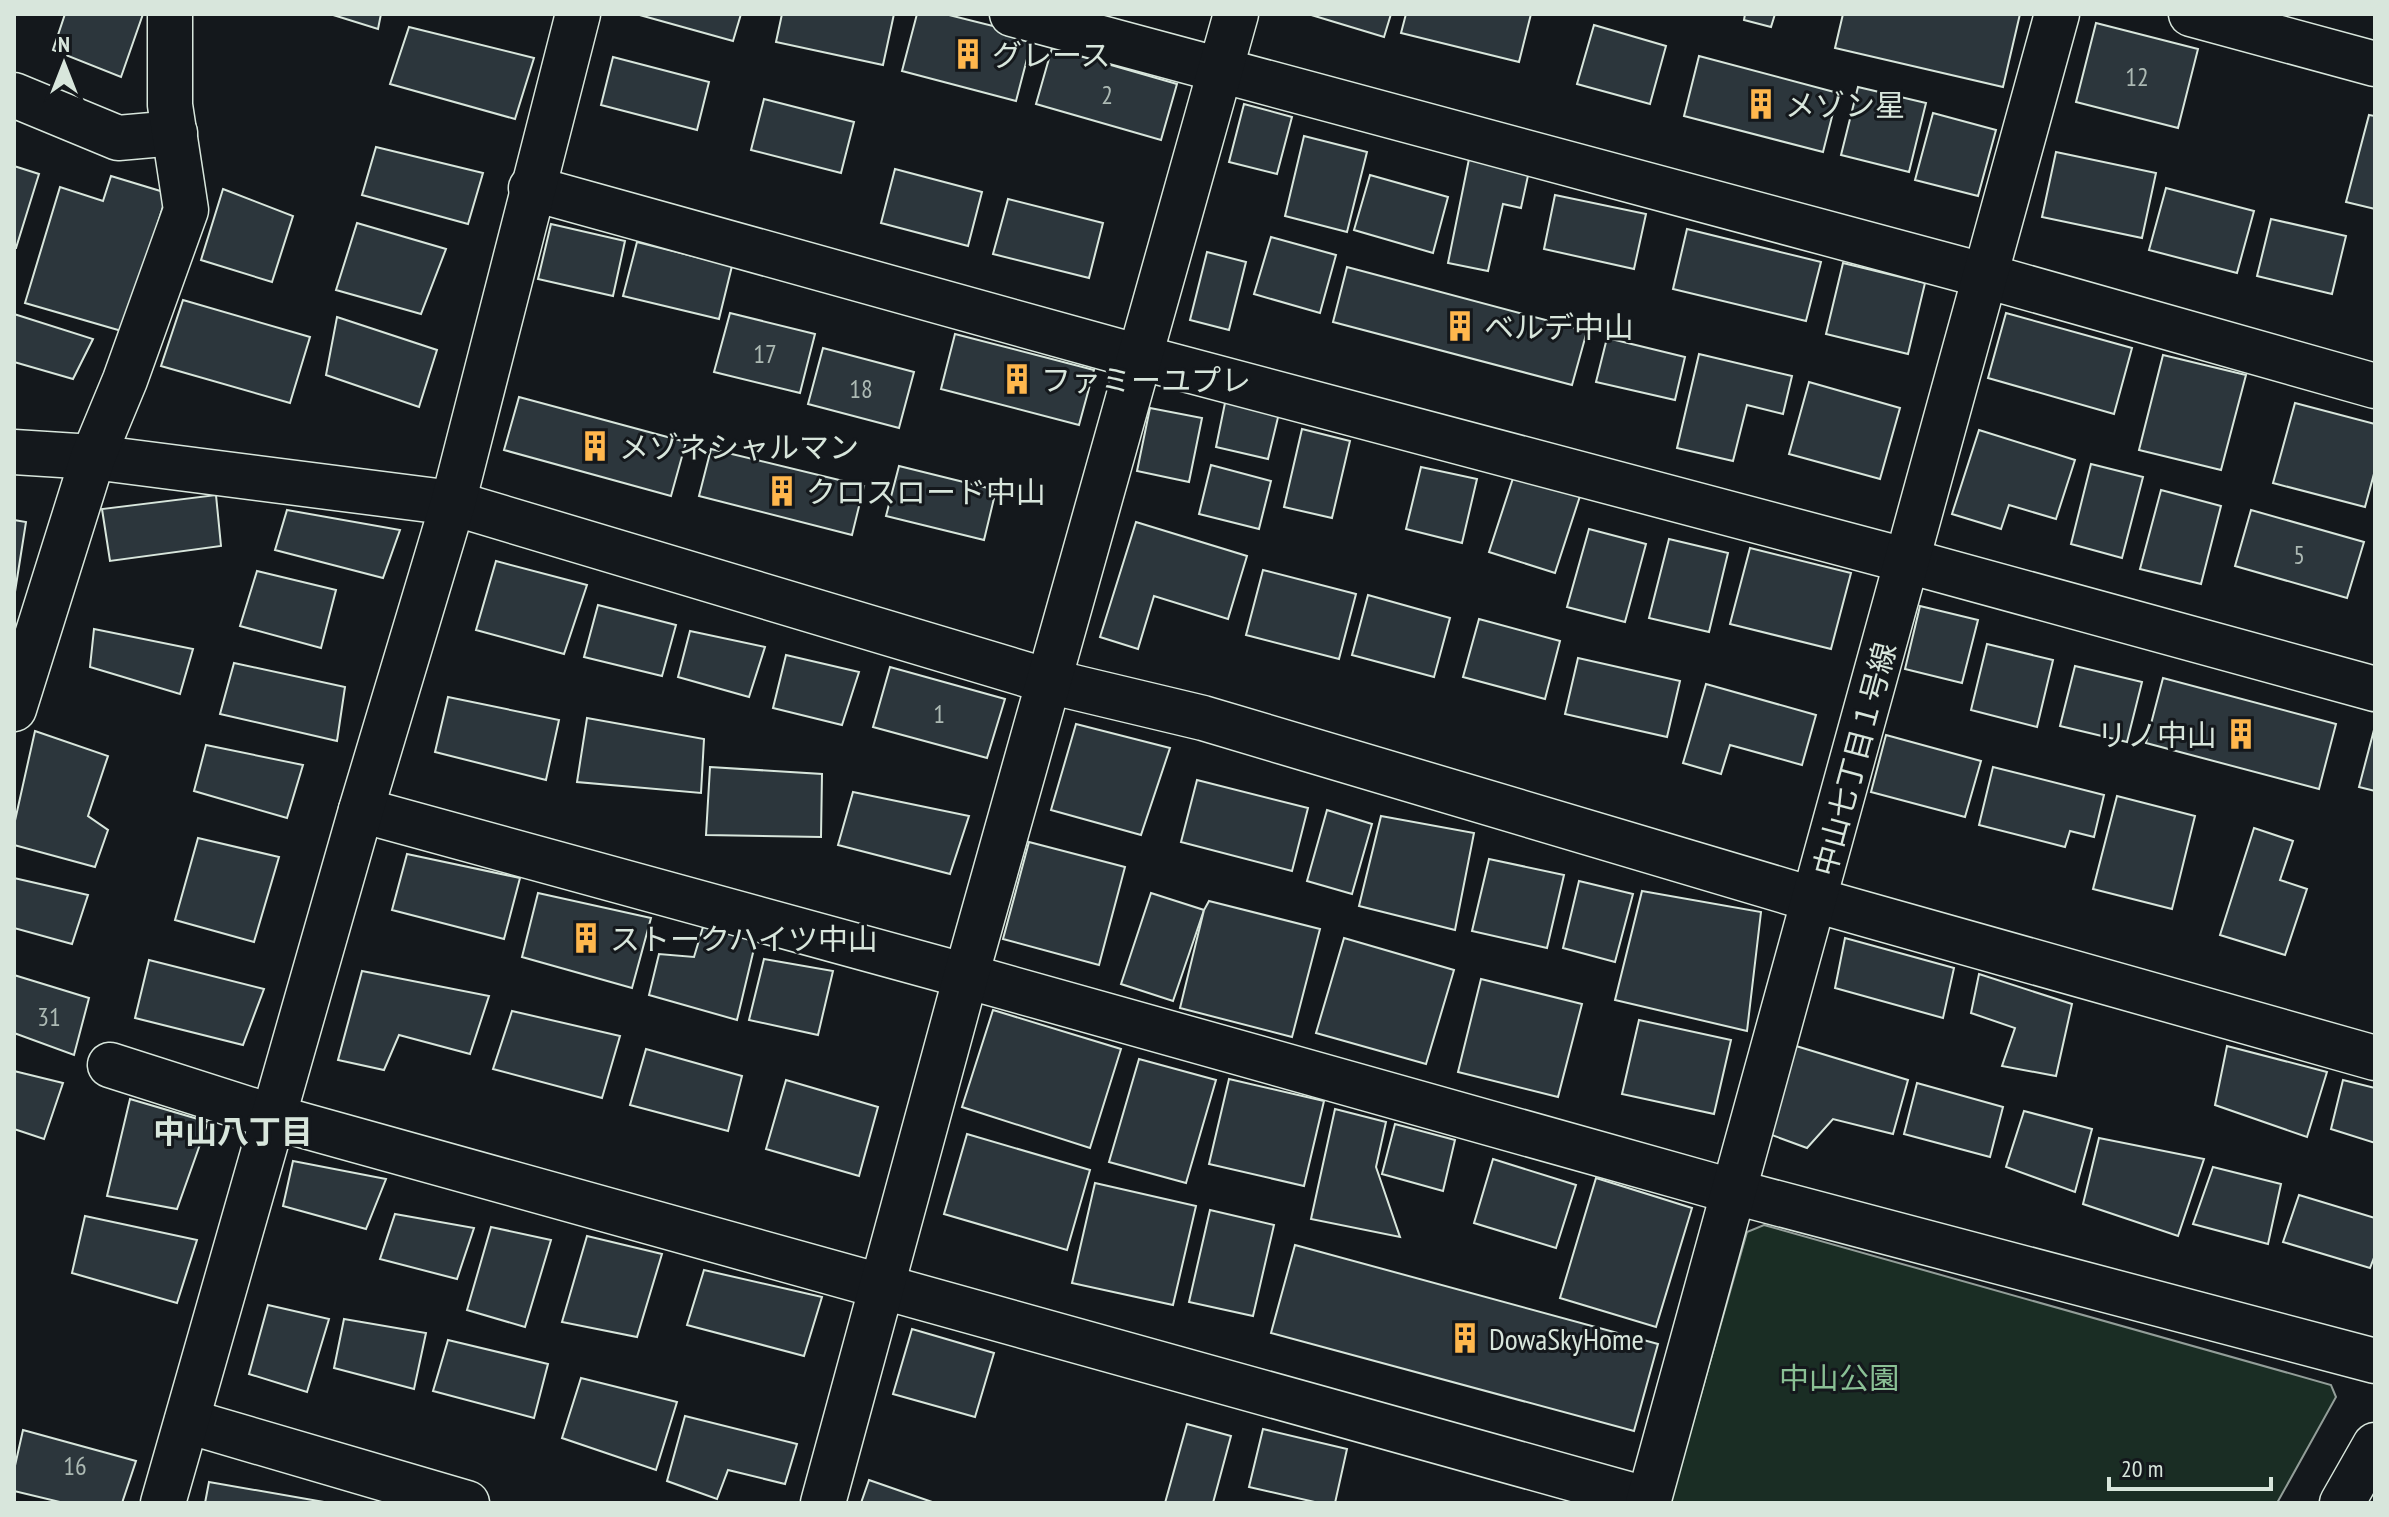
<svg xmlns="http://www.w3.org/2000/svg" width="2389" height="1517" font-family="'PT Sans Narrow','Noto Sans JP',sans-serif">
<rect width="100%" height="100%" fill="#14181c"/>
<polygon fill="#1a2d24" stroke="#939e99" stroke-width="2" points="1764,1225 2331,1385 2336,1397 2277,1503 1670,1503 1747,1232"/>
<g fill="#2c363c" stroke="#d8e6dc" stroke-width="2">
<polygon points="65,14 143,14 121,77 53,50"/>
<polygon points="330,14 381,14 378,29"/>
<polygon points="636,14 741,14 733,41"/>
<polygon points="782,14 894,14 883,65 776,42"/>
<polygon points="917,14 945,14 1033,36 1016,101 902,71"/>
<polygon points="1308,14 1391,14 1384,37"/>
<polygon points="1406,14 1531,14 1519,62 1401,33"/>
<polygon points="1745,14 1775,14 1771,27 1744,20"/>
<polygon points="1843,14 2020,14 2003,87 1835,48"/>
<polygon points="2096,23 2198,49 2178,128 2076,102"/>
<polygon points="1594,25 1666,46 1650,104 1577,84"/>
<polygon points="409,27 534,58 515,119 390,84"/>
<polygon points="1052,48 1177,84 1161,140 1036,104"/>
<polygon points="1699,56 1838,93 1823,152 1684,116"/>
<polygon points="613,57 709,82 697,130 601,105"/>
<polygon points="1858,87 1926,103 1909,172 1841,155"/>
<polygon points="764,99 854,122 841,173 751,150"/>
<polygon points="1244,104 1292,117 1277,174 1229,162"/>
<polygon points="1933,113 1996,130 1978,196 1915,180"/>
<polygon points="2369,115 2375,116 2375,209 2346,202"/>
<polygon points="1304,136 1367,152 1347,232 1285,216"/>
<polygon points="376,147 483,173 468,224 362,195"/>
<polygon points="2056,152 2156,173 2142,238 2042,217"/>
<polygon points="1469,159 1529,171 1521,208 1503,204 1488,271 1448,263"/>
<polygon points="14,166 39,174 16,248 14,248"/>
<polygon points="895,169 982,192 968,246 881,223"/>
<polygon points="1370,175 1448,197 1433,253 1354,230"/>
<polygon points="111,176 167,193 125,332 25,303 60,187 103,201"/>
<polygon points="2166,188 2254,211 2237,273 2149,250"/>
<polygon points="223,189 293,216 272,282 201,260"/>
<polygon points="1555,195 1646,214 1634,269 1544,249"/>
<polygon points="1008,199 1103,223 1089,278 993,254"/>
<polygon points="2271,219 2346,236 2332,294 2257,276"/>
<polygon points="357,223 446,249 421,314 336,290"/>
<polygon points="551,224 625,241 613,296 538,279"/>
<polygon points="1687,229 1821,262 1806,321 1673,289"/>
<polygon points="1271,237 1336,255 1320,313 1254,294"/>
<polygon points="637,242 732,266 719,319 623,296"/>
<polygon points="1207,252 1246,262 1229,330 1190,320"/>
<polygon points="1843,263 1925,283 1908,354 1826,334"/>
<polygon points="1347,267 1587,331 1572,385 1333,322"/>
<polygon points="183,300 310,337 290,403 161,366"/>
<polygon points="730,313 815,334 800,393 714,372"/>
<polygon points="2006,313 2132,348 2114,414 1988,378"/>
<polygon points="14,314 93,339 73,379 14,362"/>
<polygon points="337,317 437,350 419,407 326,375"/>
<polygon points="955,334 1094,370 1079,425 941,389"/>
<polygon points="1607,338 1685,357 1675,400 1596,382"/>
<polygon points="823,348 914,372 899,428 808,404"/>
<polygon points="1699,354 1792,376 1783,414 1747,405 1733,461 1677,448"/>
<polygon points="2163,355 2246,375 2221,470 2139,450"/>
<polygon points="1809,382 1900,408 1880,479 1789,454"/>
<polygon points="519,397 686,442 671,496 504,450"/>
<polygon points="1226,398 1280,409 1268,459 1216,447"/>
<polygon points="2295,403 2375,424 2375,470 2365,507 2273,483"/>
<polygon points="1150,408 1202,418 1189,482 1137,471"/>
<polygon points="1302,429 1350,441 1332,518 1284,507"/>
<polygon points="1979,430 2075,460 2056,519 2009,505 2001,529 1952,514"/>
<polygon points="711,449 864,486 852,535 699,496"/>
<polygon points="2091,464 2143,477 2122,558 2071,544"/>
<polygon points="1211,465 1271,481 1259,529 1199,514"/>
<polygon points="899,466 996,490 984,540 886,516"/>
<polygon points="1421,467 1477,479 1462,543 1406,529"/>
<polygon points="1515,472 1581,493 1555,573 1489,552"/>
<polygon points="2161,490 2221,506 2201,584 2140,569"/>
<polygon points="216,495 221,546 110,561 102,509"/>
<polygon points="287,510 400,530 383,578 275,550"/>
<polygon points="2251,510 2364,542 2347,598 2235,566"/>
<polygon points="14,520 26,522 14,598"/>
<polygon points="1136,522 1247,556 1228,619 1154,596 1138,649 1100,637"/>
<polygon points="1589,529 1646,544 1625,622 1567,607"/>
<polygon points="1669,539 1728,553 1709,632 1649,618"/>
<polygon points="1750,548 1851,573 1831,649 1730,624"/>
<polygon points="496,561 587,585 564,654 476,630"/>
<polygon points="1263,570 1356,594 1339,659 1246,635"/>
<polygon points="257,571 336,590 321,648 240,626"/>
<polygon points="1368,595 1450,618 1434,677 1352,655"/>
<polygon points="598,605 676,625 662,676 584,657"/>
<polygon points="1920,606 1978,620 1962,683 1905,669"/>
<polygon points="1479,619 1560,641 1545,699 1463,677"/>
<polygon points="94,629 193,649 180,694 90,667"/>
<polygon points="690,631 765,647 749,697 678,677"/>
<polygon points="1987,644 2053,660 2037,727 1971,710"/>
<polygon points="786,655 859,672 842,725 773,708"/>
<polygon points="1578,658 1680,681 1667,737 1565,714"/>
<polygon points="234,663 345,687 337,741 220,714"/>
<polygon points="2075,666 2142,682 2127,742 2060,726"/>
<polygon points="890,667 1005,699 987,758 873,727"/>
<polygon points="2163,678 2336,724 2319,789 2146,743"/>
<polygon points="1706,684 1816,715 1802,765 1730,745 1721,774 1683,763"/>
<polygon points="448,697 559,720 546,780 435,752"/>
<polygon points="587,718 704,739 701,793 577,782"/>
<polygon points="1076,724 1170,748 1141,835 1051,810"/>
<polygon points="2375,726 2375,791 2359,787"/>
<polygon points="35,731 108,756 88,816 108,830 95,867 14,845 14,825"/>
<polygon points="1886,735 1981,761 1965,817 1871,792"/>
<polygon points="206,745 303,765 287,818 194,791"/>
<polygon points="710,767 822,774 821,837 706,835"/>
<polygon points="1993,767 2104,795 2094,837 2070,831 2065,847 1979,825"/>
<polygon points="1197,780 1308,808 1292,871 1181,842"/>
<polygon points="853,792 969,816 950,874 838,845"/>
<polygon points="2117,796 2195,816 2172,909 2093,889"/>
<polygon points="1327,810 1372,824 1352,894 1307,881"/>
<polygon points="1381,816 1474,833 1455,930 1359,906"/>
<polygon points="2254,828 2293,841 2280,880 2307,889 2285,955 2220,935"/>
<polygon points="198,838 279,857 254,942 175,920"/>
<polygon points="1029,842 1125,867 1099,965 1003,939"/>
<polygon points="407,854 520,878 504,939 392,910"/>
<polygon points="1489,859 1564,875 1547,948 1472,931"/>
<polygon points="14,878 88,895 72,944 14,928"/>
<polygon points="1579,881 1633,894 1615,962 1563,948"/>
<polygon points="1642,891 1761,912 1747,1031 1615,1000"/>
<polygon points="538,893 651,918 632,988 522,957"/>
<polygon points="1151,893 1204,910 1173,1001 1121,984"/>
<polygon points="1209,901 1320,929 1292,1037 1180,1008 1204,910"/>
<polygon points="703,927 757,936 737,1020 649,995 659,954 694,957"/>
<polygon points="1344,938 1454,970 1426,1064 1316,1033"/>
<polygon points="1845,938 1954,968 1943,1018 1835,988"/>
<polygon points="764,959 833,971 818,1035 749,1020"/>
<polygon points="149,960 264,989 243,1045 135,1018"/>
<polygon points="362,971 489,996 470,1054 399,1035 384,1070 338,1060"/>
<polygon points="1979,974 2072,1004 2056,1076 2002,1066 2015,1028 1971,1013"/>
<polygon points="14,975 89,998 74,1055 14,1033"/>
<polygon points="1481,979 1582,1004 1558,1097 1458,1072"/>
<polygon points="993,1010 1121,1049 1090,1148 962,1107"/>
<polygon points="512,1011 620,1036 602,1098 493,1069"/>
<polygon points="1639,1020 1731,1040 1714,1114 1622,1094"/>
<polygon points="1796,1046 1908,1080 1893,1134 1833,1119 1807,1148 1769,1134"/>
<polygon points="2227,1046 2327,1072 2307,1137 2215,1105"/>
<polygon points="646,1049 742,1076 728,1131 630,1105"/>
<polygon points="1139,1059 1216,1080 1186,1183 1109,1162"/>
<polygon points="14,1071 63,1083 44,1139 14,1129"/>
<polygon points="1229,1079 1324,1101 1304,1186 1209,1164"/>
<polygon points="786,1080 878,1107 859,1176 766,1149"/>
<polygon points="2343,1080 2375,1088 2375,1143 2331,1129"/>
<polygon points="1917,1083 2003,1107 1990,1157 1904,1134"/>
<polygon points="130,1099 208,1122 177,1209 107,1196"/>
<polygon points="1335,1109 1386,1122 1376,1167 1400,1237 1311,1219"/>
<polygon points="2024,1111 2092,1129 2075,1192 2006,1167"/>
<polygon points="1395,1124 1455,1140 1443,1191 1382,1174"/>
<polygon points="967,1134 1090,1170 1067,1250 944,1214"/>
<polygon points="2099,1138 2204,1159 2178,1236 2083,1204"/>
<polygon points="1493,1159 1576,1185 1556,1248 1474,1223"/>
<polygon points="293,1161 386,1179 366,1229 283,1206"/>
<polygon points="2213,1167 2281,1184 2268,1244 2193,1224"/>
<polygon points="1596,1178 1692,1208 1656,1327 1560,1298"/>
<polygon points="1095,1183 1196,1206 1173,1305 1072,1283"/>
<polygon points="2299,1195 2375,1218 2375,1255 2370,1268 2283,1242"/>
<polygon points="1210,1210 1274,1225 1253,1316 1189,1302"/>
<polygon points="395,1214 474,1228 457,1279 380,1259"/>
<polygon points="85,1216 197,1240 177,1303 72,1273"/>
<polygon points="491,1227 551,1240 525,1327 467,1310"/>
<polygon points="587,1236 662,1254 637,1337 562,1322"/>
<polygon points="1295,1245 1658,1344 1634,1431 1271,1333"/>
<polygon points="704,1270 822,1297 804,1356 687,1325"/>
<polygon points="268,1305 329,1319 307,1392 249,1374"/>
<polygon points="344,1319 426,1333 414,1389 334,1368"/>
<polygon points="912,1329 994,1353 975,1417 893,1394"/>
<polygon points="448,1340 548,1364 534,1418 433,1391"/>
<polygon points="581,1378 677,1402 656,1470 562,1438"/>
<polygon points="685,1416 797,1444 785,1484 728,1470 717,1499 667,1481"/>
<polygon points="1187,1424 1231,1436 1213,1503 1165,1503"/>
<polygon points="1263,1429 1347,1449 1335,1503 1319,1503 1249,1487"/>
<polygon points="23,1430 136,1461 122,1503 64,1503 14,1491 14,1470"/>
<polygon points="869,1480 935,1503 861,1503"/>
<polygon points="209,1482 324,1502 205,1503"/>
</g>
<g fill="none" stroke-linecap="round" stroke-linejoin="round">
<defs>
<g id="minor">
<polyline points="1012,14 1986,276 2375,386"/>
<polyline points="14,95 118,138 175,133"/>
<polyline points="531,188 1139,357 1908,561 2375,689"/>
<polyline points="14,452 93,457 453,503 1048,681 1203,718 1815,900 2375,1058"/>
<polyline points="14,709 93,457 125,380 186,210 170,105 170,14"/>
<polyline points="361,810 966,976 1735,1192 2375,1361"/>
<polyline points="110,1065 273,1117 1649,1500"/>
<polyline points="187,1421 467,1503"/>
<polyline points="163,1503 361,810 453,503 578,14"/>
<polyline points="823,1503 966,976 1236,14"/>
<polyline points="1648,1503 2057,14"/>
</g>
<g id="tertiary">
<polyline points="2191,14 2375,64"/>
<polyline points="2342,1503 2375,1445"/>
</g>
</defs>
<use href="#minor" stroke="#d8e6dc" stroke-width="47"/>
<use href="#tertiary" stroke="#d8e6dc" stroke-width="47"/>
<use href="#minor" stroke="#14181c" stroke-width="44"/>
<use href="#tertiary" stroke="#14181c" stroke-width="44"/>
</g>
<defs>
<symbol id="building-bare" viewBox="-9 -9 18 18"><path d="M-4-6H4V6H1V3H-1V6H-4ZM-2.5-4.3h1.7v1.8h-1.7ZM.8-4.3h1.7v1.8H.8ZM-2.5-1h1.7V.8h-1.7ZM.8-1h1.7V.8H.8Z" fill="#ffb74d" stroke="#14181c" stroke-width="2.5" paint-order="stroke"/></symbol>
</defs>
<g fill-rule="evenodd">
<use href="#building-bare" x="946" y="32" width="44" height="44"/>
<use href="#building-bare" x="1739" y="82" width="44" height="44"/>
<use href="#building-bare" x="1438" y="304" width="44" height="44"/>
<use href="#building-bare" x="995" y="357" width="44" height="44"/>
<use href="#building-bare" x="573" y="424" width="44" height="44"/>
<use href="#building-bare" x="760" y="469" width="44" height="44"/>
<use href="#building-bare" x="2219" y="712" width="44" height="44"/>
<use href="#building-bare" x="564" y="916" width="44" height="44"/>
<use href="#building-bare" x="1443" y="1316" width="44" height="44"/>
</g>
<g text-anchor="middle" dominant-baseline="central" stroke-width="6" stroke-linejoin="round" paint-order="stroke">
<g font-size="26" fill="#adbab4">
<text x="2137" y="76">12</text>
<text x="1107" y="94">2</text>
<text x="765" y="353">17</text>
<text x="861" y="388">18</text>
<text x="2299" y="554">5</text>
<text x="939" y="713">1</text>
<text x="49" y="1016">31</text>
<text x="75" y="1465">16</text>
</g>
<g font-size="30" fill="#d8e6dc" stroke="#14181c" text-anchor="start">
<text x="992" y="54">グレース</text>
<text x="1785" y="104">メゾン星</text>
<text x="1484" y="326">ベルデ中山</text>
<text x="1041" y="379">ファミーユプレ</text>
<text x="619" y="446">メゾネシャルマン</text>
<text x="806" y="491">クロスロード中山</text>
<text x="2217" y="734" text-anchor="end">リノ中山</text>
<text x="610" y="938">ストークハイツ中山</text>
<text x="1489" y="1338">DowaSkyHome</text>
</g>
<g font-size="30" fill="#d8e6dc" stroke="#14181c">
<text transform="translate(1854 759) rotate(-75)">中山七丁目１号線</text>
</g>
<g font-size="30" fill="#8ac095" stroke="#14181c">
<text x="1839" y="1377">中山公園</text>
</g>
<g font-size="32" font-weight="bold" fill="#d8e6dc" stroke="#14181c">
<text x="233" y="1131">中山八丁目</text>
</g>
</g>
<rect width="2389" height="1517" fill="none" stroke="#d8e6dc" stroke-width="32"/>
<g transform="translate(64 64)" stroke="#14181c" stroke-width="6" paint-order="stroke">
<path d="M0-6L14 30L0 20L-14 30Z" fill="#d8e6dc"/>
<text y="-12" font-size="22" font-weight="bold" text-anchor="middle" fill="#d8e6dc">N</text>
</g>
<path d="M2109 1477v12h162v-12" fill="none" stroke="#d8e6dc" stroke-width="4"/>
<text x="2121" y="1477" font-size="24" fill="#d8e6dc" stroke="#14181c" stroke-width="6" paint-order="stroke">20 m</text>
</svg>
